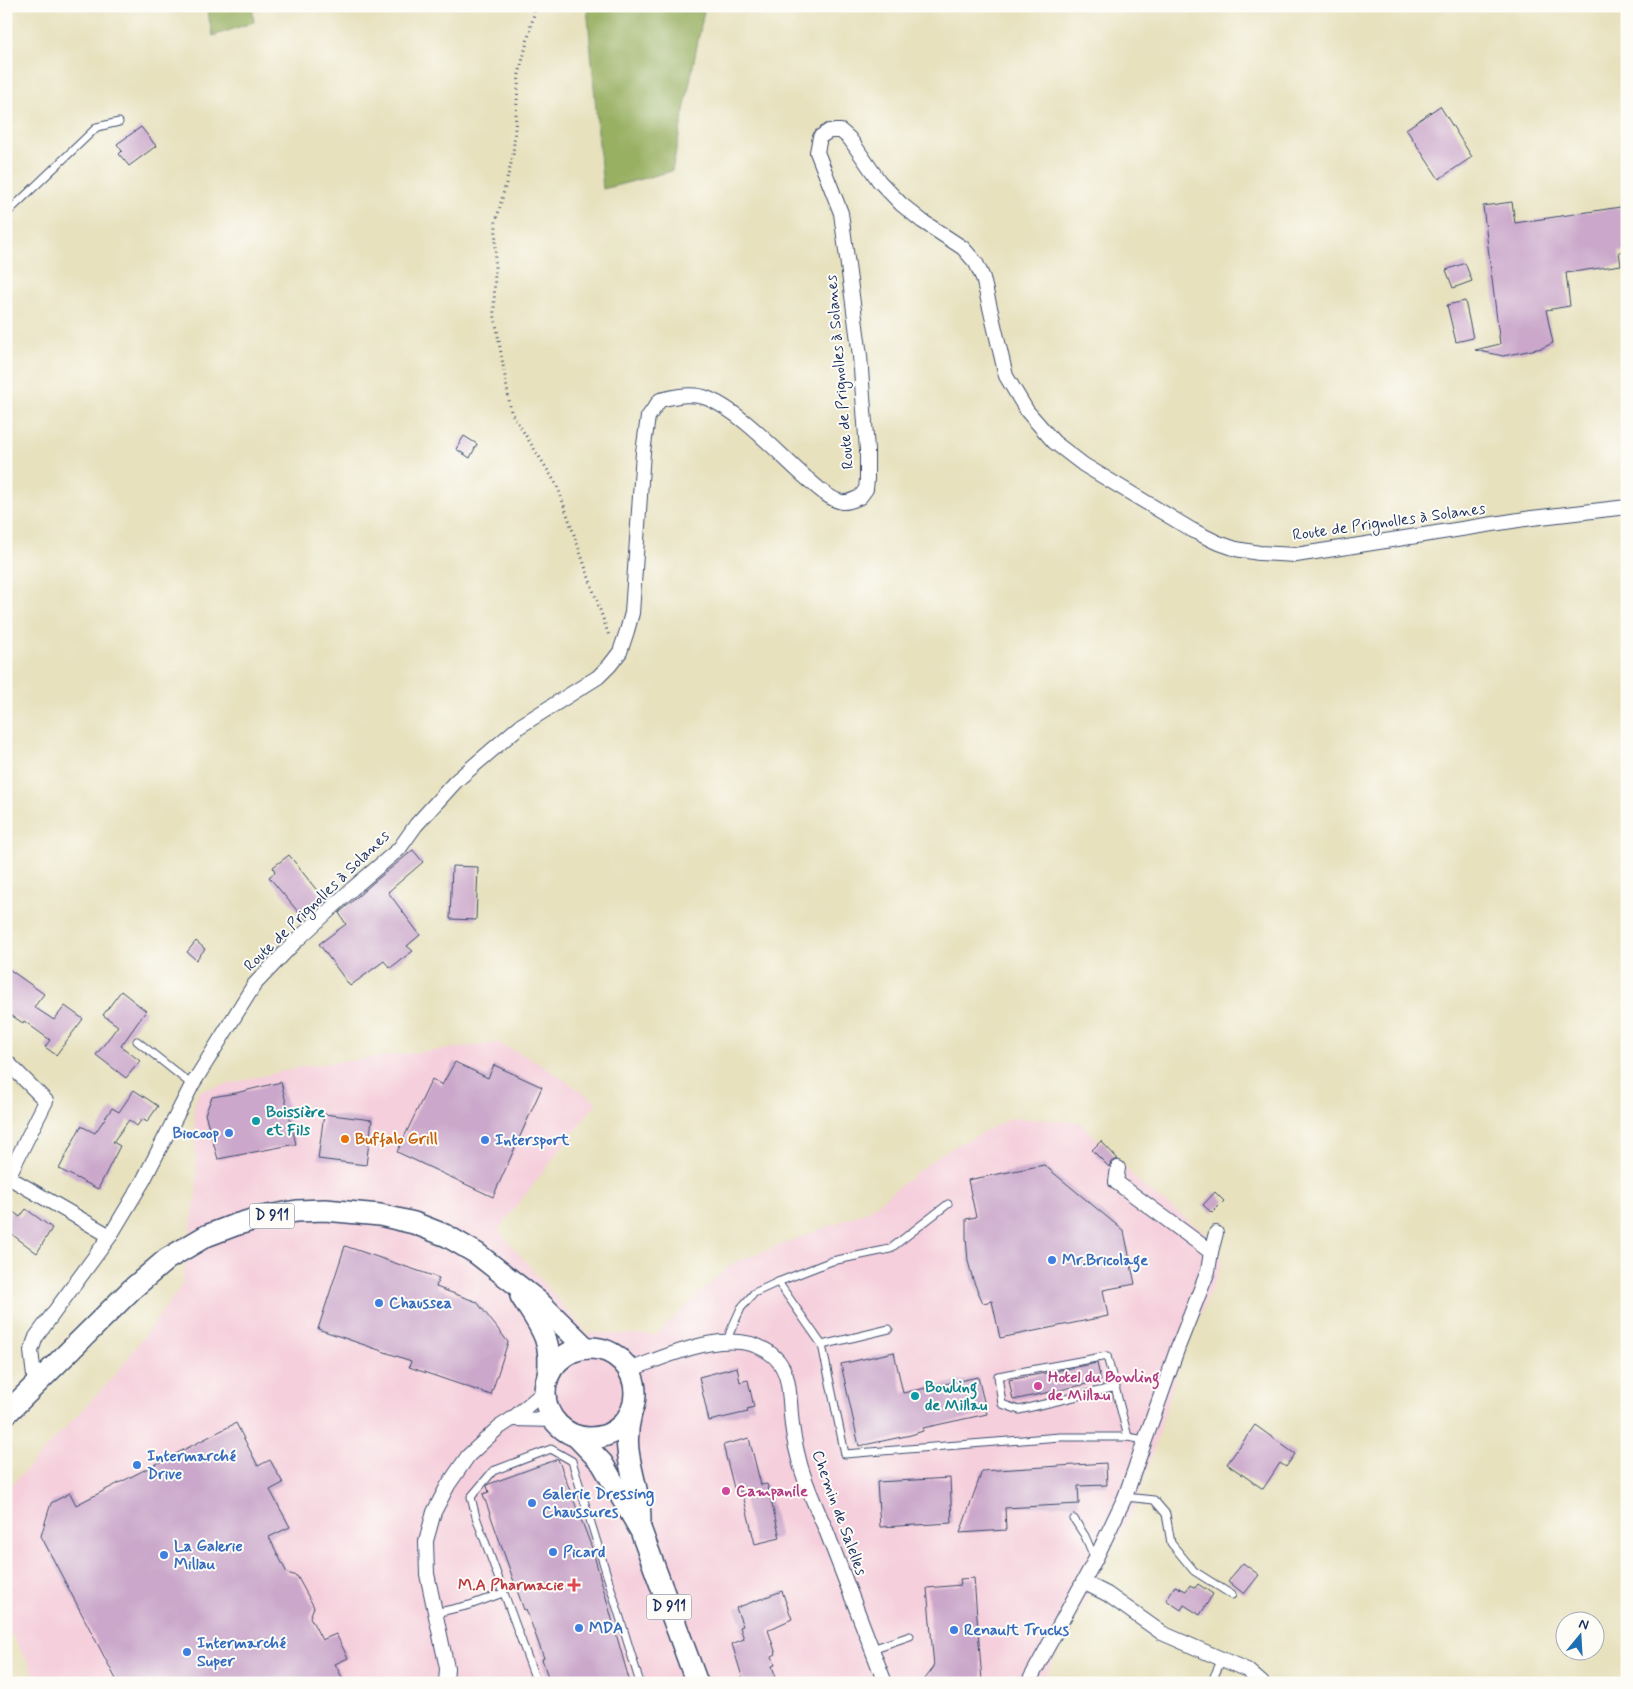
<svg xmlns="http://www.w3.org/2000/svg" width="1633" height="1689" font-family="Mynerve,sans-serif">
<rect width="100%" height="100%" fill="#fdfcf7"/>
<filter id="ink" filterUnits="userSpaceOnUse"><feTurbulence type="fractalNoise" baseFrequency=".02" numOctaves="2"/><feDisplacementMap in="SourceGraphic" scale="10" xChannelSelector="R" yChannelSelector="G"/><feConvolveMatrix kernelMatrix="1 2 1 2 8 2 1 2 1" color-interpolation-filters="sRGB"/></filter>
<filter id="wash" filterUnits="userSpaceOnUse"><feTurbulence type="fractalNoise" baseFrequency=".0096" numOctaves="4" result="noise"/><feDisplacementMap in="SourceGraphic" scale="20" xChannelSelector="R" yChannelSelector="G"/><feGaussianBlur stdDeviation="1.12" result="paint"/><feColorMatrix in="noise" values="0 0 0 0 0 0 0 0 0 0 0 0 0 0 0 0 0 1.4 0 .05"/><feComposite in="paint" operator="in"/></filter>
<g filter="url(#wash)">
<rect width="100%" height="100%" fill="#e7e1be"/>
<polygon fill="#f5cfdc" points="498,1043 536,1061 597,1102 498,1230 587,1333 656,1335 731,1264 868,1211 942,1153 1011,1118 1080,1122 1144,1187 1219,1243 1222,1264 1183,1353 1138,1501 1041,1683 40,1683 6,1625 6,1491 115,1375 182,1285 197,1187 194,1107 199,1091 304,1066"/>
<g fill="#98b062" stroke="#5a7060">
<polygon points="206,6 252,6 254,22 213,36"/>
<polygon points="587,6 705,6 672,171 603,189"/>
</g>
<g id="blocks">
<g fill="#cba8cb">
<polygon points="1440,106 1472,157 1439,179 1406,129"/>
<polygon points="141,127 156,146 129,166 119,154 122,151 117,144"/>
<polygon points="1512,202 1515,223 1627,206 1627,251 1619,252 1621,265 1566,273 1570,306 1546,310 1553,343 1542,348 1503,356 1475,350 1500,344 1483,206"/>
<polygon points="1465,263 1472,281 1453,288 1446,270"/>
<polygon points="1465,301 1473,338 1456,342 1447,305"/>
<polygon points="464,436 477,444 470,458 456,449"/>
<polygon points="413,850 423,862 388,892 420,935 407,946 413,951 390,968 384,961 350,986 319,944 346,924 339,913 374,882"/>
<polygon points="289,855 326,902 304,919 269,877 275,872 273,867"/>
<polygon points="452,866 478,867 476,920 450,919"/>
<polygon points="196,941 205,949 196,960 187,952"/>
<polygon points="6,967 44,994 34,1007 54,1020 65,1006 83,1019 56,1055 45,1047 50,1040 24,1021 23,1023 6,1012"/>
<polygon points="121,991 146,1011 121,1046 140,1061 126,1078 96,1055 118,1026 103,1015"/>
<polygon points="455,1062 488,1078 494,1065 542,1087 493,1197 397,1152 432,1079 442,1085"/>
<polygon points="281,1082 296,1144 218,1159 205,1114 212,1097 236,1093"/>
<polygon points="134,1090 158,1106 147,1122 142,1119 137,1126 129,1120 113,1142 120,1146 98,1189 59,1169 81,1126 95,1133 112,1108 119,1112"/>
<polygon points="324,1114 372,1120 366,1165 318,1159"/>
<polygon points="1101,1141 1118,1159 1111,1162 1109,1167 1092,1150"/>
<polygon points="1044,1165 1124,1231 1135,1284 1103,1290 1108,1316 1000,1338 992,1301 983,1303 973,1280 968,1261 966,1238 966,1219 976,1217 968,1180"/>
<polygon points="1215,1192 1224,1201 1212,1213 1203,1205"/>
<polygon points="26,1209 52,1228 37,1253 6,1230 6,1220 12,1211 20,1217"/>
<polygon points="345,1246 439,1278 436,1287 477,1302 508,1342 491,1395 409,1367 411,1361 318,1329"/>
<polygon points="894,1352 903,1393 978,1377 987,1414 923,1428 923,1431 911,1435 859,1446 841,1364"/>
<polygon points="1097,1363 1101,1381 1013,1400 1009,1380"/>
<polygon points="737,1367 740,1382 748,1380 754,1407 747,1409 748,1412 709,1421 699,1377"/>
<polygon points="236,1423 258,1466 270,1460 283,1483 270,1490 290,1527 269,1537 287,1573 297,1576 314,1607 310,1617 322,1640 336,1634 348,1658 335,1664 345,1683 118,1683 41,1536 51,1503 70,1493 76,1505"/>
<polygon points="1255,1425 1295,1454 1286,1467 1280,1463 1263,1489 1227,1464"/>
<polygon points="749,1438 761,1485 767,1484 780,1538 755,1544 742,1491 735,1492 723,1445"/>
<polygon points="558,1459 592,1548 630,1683 550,1683 542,1659 544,1658 526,1609 524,1610 483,1494 489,1492 487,1486 489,1484"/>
<polygon points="1106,1463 1107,1485 1078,1486 1079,1504 1005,1508 1006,1530 960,1533 982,1471"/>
<polygon points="950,1478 952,1523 880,1527 877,1482"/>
<polygon points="1243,1563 1259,1575 1244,1594 1228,1581"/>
<polygon points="974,1578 982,1681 922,1683 934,1667 927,1588 961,1585 960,1579"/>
<polygon points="1198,1584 1213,1594 1200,1615 1184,1605 1181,1610 1166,1600 1175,1586 1186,1591 1190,1585 1195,1588"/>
<polygon points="782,1591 792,1619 768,1630 776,1654 772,1656 775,1665 772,1666 777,1680 769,1683 744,1683 732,1644 744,1639 740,1627 743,1626 736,1608"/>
</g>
</g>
</g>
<g filter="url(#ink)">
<use href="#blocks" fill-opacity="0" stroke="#3a4a6c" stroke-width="1"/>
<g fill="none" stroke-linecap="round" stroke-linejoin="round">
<defs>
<g id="lane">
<polyline points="6,214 97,127 119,122"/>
<polyline points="137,1041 192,1085"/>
<polyline points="778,1282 822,1345 845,1454 1060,1437 1128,1437 1145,1440"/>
<polyline points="728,1340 730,1332 741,1308 754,1293 778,1282 832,1261 890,1249 948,1204"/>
<polyline points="822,1345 889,1329"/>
<polyline points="1116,1387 1019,1410 1002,1404 998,1376 1107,1356 1128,1437"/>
<polyline points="1125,1497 1154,1500 1166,1514 1171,1543 1194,1571 1232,1595"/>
<polyline points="1074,1519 1085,1536 1095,1559"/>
<polyline points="435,1613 470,1605 503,1593"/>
<polyline points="872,1649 910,1636"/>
<polyline points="537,1683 476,1517 471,1497 493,1471 551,1449 572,1461 640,1683"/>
<polyline points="1211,1683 1222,1659"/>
</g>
<g id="street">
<polyline points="6,1061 46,1101 8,1177 110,1236"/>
<polyline points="1211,1252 1216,1233"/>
<path d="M 629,1370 C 668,1356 729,1326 767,1351 C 790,1365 789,1390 791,1415 C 792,1429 795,1445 799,1460 C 804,1482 817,1509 826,1530 C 846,1581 865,1632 885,1683"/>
<path d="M 35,1385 L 31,1351 L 36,1337 L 110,1236 L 143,1181 L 192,1085 L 254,985 L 295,942 L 352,889 L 399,849 L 416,825 L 456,781 L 520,726 L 598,677 L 610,665 L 620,652 L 627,631 L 632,613 L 643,452 L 648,417 L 660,400 C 676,396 694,392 709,399 C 741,412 778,453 804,476 C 815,485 828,499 842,502 C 848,503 855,499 860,497 L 866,489 L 867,479 L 867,450 L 860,356 L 841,213 L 817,152 L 820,137 L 829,131 L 841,131 L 850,139 L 879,181 L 901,204 L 922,221 L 963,248 L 976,263 L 983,278 L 1006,376 L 1027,411 L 1054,442 L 1084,465 L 1192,530 L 1216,542 L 1236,549 L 1259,553 L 1296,555 L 1532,518 L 1627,507"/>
<polyline points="512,1419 554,1420"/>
<polyline points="1083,1582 1107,1594 1162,1633 1247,1670 1262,1683"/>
<polyline points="446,1683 447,1668 427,1574 426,1541 434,1512 448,1485 468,1456 498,1428 512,1419 545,1391"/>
<polyline points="1028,1683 1095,1560 1125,1497 1178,1347 1208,1271 1211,1252 1116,1182 1118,1168"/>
</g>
<g id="primary">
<path d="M 521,1296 C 540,1326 553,1339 548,1376"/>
<circle cx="590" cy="1393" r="45"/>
<path d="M 631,1413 C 622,1447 632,1467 638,1499 C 640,1507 640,1515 640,1523"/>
<polyline points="6,1414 132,1289 167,1259 206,1236 235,1225 262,1217 297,1211 325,1210 380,1215 414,1223 447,1236 476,1253 539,1302 586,1348"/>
<polyline points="576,1436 602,1463 641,1531 697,1683"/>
</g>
</defs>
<use href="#lane" stroke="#3a4a6c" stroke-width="9"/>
<use href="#street" stroke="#3a4a6c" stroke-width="16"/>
<use href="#primary" stroke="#3a4a6c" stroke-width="24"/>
<polyline stroke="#3a4a6c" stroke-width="3" stroke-dasharray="1 4" stroke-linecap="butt" points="536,6 519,74 513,156 496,222 494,312 511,412 557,485 609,636"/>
<use href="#lane" stroke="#fff" stroke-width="7"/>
<use href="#street" stroke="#fff" stroke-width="14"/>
<use href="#primary" stroke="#fff" stroke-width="21"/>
</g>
</g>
<g fill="#0f9aa8" stroke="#fdfcf7" stroke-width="2">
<circle cx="256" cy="1121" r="5"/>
<circle cx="915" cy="1396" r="5"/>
</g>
<g fill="#3f7fe0" stroke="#fdfcf7" stroke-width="2">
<circle cx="229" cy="1133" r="5"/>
<circle cx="485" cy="1140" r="5"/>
<circle cx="1052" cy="1260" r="5"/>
<circle cx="379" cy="1303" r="5"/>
<circle cx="137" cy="1465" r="5"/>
<circle cx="532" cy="1503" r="5"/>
<circle cx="553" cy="1552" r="5"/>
<circle cx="164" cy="1555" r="5"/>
<circle cx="579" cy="1628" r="5"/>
<circle cx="954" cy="1630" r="5"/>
<circle cx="187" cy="1652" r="5"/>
</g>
<circle fill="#e8710a" stroke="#fdfcf7" stroke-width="2" cx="345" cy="1139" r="5"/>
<g fill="#d1479c" stroke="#fdfcf7" stroke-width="2">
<circle cx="1038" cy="1386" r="5"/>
<circle cx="726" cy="1491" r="5"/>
</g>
<path fill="#e0444e" stroke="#fdfcf7" stroke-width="2" d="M571.5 1577.5h5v5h5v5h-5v5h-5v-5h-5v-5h5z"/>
<g text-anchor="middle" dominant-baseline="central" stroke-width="4" stroke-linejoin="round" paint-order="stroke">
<g fill="#fdfcf7" stroke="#5f6c8c" stroke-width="1">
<rect x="249.5" y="1203.5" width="45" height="25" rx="4"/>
<rect x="646.5" y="1594.5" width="45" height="25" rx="4"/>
</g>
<g font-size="15" font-weight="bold" fill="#1b2f5e">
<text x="272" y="1216">D 911</text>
<text x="669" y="1607">D 911</text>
</g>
<g font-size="16" fill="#1b2f5e" stroke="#fdfcf7">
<text transform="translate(840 372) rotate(-95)">Route de Prignolles à Solanes</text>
<text transform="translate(1389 522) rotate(-8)">Route de Prignolles à Solanes</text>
<text transform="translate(317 901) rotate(-44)">Route de Prignolles à Solanes</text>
<text transform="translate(839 1513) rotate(70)">Chemin de Salelles</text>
</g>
<g font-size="16" font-weight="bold" fill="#0d838f" stroke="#fdfcf7" text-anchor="start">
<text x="266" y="1112">Boissière<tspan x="266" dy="18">et Fils</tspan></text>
<text x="925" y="1387">Bowling<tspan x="925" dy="18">de Millau</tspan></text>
</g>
<g font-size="16" font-weight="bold" fill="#366cbe" stroke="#fdfcf7" text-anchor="start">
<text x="219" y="1133" text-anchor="end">Biocoop</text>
<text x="495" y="1140">Intersport</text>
<text x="1062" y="1260">Mr.Bricolage</text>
<text x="389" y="1303">Chaussea</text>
<text x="147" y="1456">Intermarché<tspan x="147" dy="18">Drive</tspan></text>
<text x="542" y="1494">Galerie Dressing<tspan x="542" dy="18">Chaussures</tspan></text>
<text x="174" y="1546">La Galerie<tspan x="174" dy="18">Millau</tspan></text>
<text x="563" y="1552">Picard</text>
<text x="589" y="1628">MDA</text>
<text x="964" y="1630">Renault Trucks</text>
<text x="197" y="1643">Intermarché<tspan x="197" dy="18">Super</tspan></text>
</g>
<g font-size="16" font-weight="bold" fill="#c56008" stroke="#fdfcf7" text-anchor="start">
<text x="355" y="1139">Buffalo Grill</text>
</g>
<g font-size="16" font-weight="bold" fill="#b23c85" stroke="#fdfcf7" text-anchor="start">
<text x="1048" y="1377">Hotel du Bowling<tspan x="1048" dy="18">de Millau</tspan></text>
<text x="736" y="1491">Campanile</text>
</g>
<g font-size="16" font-weight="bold" fill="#be3a42" stroke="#fdfcf7" text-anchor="end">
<text x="564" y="1585">M.A Pharmacie</text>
</g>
</g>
<rect width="1633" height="1689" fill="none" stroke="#fdfcf7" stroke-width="25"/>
<g transform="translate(1580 1636) rotate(18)"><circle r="24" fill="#fdfcf7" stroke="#a3aaba"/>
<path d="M0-4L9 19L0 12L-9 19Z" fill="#1f6fb2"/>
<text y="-8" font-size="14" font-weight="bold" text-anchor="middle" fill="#1b2f5e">N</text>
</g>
</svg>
